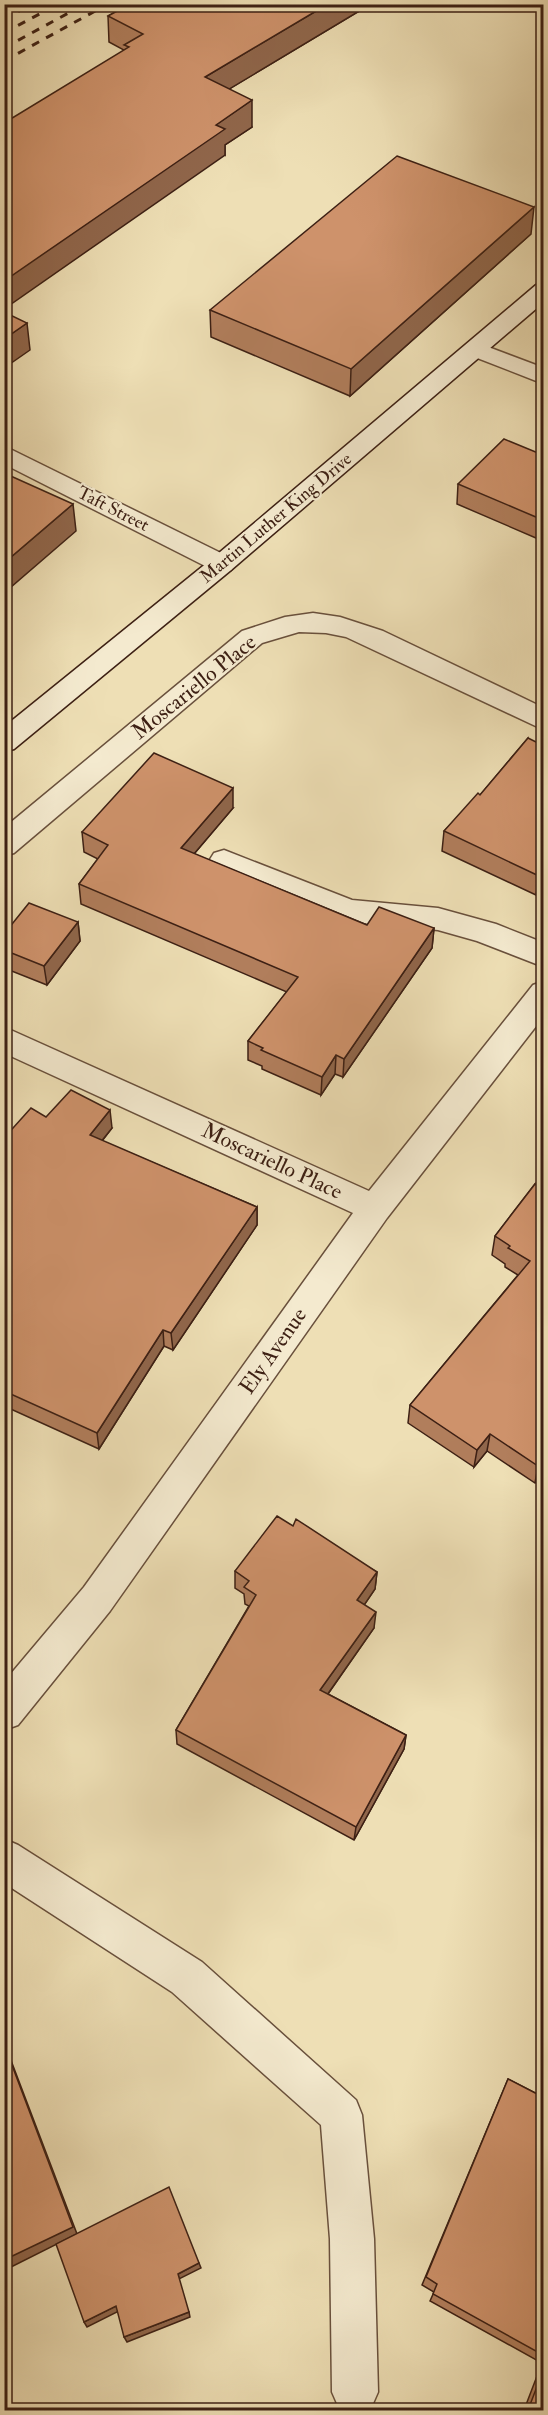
<svg xmlns="http://www.w3.org/2000/svg" width="548" height="2415" font-family="'IM FELL Double Pica',serif">
<rect width="100%" height="100%" fill="#eedfb5"/>
<filter id="stains"><feTurbulence type="fractalNoise" baseFrequency=".00333" numOctaves="4"/><feColorMatrix values="0 0 0 0 .2 0 0 0 0 .09 0 0 0 0 .02 0 0 0 .5 -.17"/></filter>
<radialGradient id="worn" r=".72"><stop offset=".6" stop-color="#630" stop-opacity="0"/><stop offset="1" stop-color="#630" stop-opacity=".3"/></radialGradient>
<g fill="none" stroke-linecap="round" stroke-linejoin="round">
<defs>
<g id="lane">
<polygon points="224,850 352,900 438,908 496,924 544,943 544,967 477,941 438,930 349,922 338,919 214,869 209,861 214,853"/>
<path d="M 4,1839 L 18,1845 L 202,1962 L 356,2100 L 362,2115 L 374,2239 L 378,2392 L 371,2408 C 362,2412 348,2412 339,2408 L 332,2392 L 330,2239 L 321,2125 L 172,1992 L 4,1883 Z"/>
</g>
<g id="street">
<polygon points="475,342 544,368 544,384 467,354 463,349 467,344"/>
<polygon points="4,446 231,558 235,564 231,570 222,573 213,570 4,464"/>
<polygon points="313,613 340,617 383,631 544,708 544,730 346,637 326,633 299,632 262,643 14,853 4,856 4,828 242,631 285,617"/>
<polygon points="544,981 544,1016 387,1218 110,1611 18,1725 4,1730 4,1682 84,1587 353,1213 4,1053 4,1027 369,1191 533,985"/>
</g>
<polygon id="secondary" points="544,283 544,302 231,570 14,749 4,752 4,727 213,558 536,285"/>
</defs>
<use href="#lane" stroke="#69503c" stroke-width="3"/>
<use href="#street" stroke="#69503c" stroke-width="3"/>
<use href="#secondary" stroke="#3d2014" stroke-width="3"/>
<use href="#lane" fill="#f4eacf" fill-rule="evenodd"/>
<use href="#street" fill="#f4eacf" fill-rule="evenodd"/>
<use href="#secondary" fill="#f4eacf" fill-rule="evenodd"/>
<g stroke="#3d2014" stroke-width="3" stroke-dasharray="8 8" stroke-linecap="butt">
<polyline points="4,19 32,4"/>
<polyline points="4,33 58,4"/>
<polyline points="4,48 85,4"/>
<polyline points="4,61 108,4"/>
</g>
</g>
<g fill="#b17e5c" stroke="#3d2014" stroke-width="1.5">
<polygon points="130,4 371,4 229,89 252,127 225,145 225,155 124,50 109,42 108,16"/>
<polygon points="531,234 350,396 211,337 210,310"/>
<polygon points="543,455 543,541 457,504 458,484"/>
<polygon points="528,738 543,886 536,895 442,851 444,831 480,795"/>
<polygon points="233,808 194,854 367,925 434,928 432,948 343,1077 335,1074 321,1095 262,1069 262,1066 248,1060 248,1041 287,992 81,904 79,884 98,859 84,852 82,832"/>
<polygon points="78,922 80,941 47,985 4,968 4,934"/>
<polygon points="46,1117 112,1128 102,1141 257,1207 257,1225 173,1350 164,1346 99,1449 4,1406 4,1138"/>
<polygon points="535,1184 543,1471 535,1483 487,1451 474,1467 408,1423 410,1405 518,1275 505,1267 505,1264 492,1255 495,1236"/>
<polygon points="293,1526 377,1572 375,1589 364,1605 374,1628 328,1694 406,1735 404,1749 354,1840 177,1744 176,1730 249,1606 245,1604 244,1594 235,1588 235,1571"/>
<polygon points="508,2079 543,2097 543,2410 524,2410 542,2363 430,2301 434,2292 422,2285"/>
</g>
<g fill="#90664b" stroke="#3d2014" stroke-width="1.5">
<polygon points="328,4 371,4 206,103 205,77"/>
<polygon points="252,100 252,127 225,145 225,155 4,309 4,281 216,125"/>
<polygon points="534,207 531,234 350,396 351,369"/>
<polygon points="27,323 30,350 4,368 4,339"/>
<polygon points="73,504 76,531 4,593 4,563"/>
<polygon points="233,788 233,808 182,868 181,848"/>
<polygon points="543,871 543,886 536,895 539,876"/>
<polygon points="78,922 80,941 47,985 44,966"/>
<polygon points="434,928 432,948 343,1077 344,1059"/>
<polygon points="336,1055 335,1074 321,1095 322,1077"/>
<polygon points="110,1110 112,1128 92,1153 90,1135"/>
<polygon points="257,1207 257,1225 173,1350 171,1333"/>
<polygon points="163,1330 164,1346 99,1449 97,1433"/>
<polygon points="490,1434 487,1451 474,1467 477,1450"/>
<polygon points="543,1459 543,1471 535,1483 538,1466"/>
<polygon points="377,1572 375,1589 356,1617 357,1600"/>
<polygon points="376,1612 374,1628 320,1705 320,1690"/>
<polygon points="406,1735 404,1749 354,1840 356,1827"/>
<polygon points="4,2042 77,2234 5,2270 4,2260"/>
<polygon points="199,2263 201,2268 179,2279 178,2274"/>
<polygon points="116,2306 119,2311 87,2327 84,2322"/>
<polygon points="189,2312 190,2317 127,2342 124,2337"/>
</g>
<g fill="#ce926b" stroke="#3d2014" stroke-width="1.5">
<polygon points="130,4 328,4 205,77 252,100 216,125 225,129 4,281 4,123 129,47 124,45 143,34 108,16"/>
<polygon points="397,156 534,207 351,369 210,310"/>
<polygon points="4,312 27,323 4,339"/>
<polygon points="504,439 543,455 543,520 458,484"/>
<polygon points="4,473 73,504 4,563"/>
<polygon points="528,738 536,742 538,739 543,742 543,871 539,876 444,831 478,793 480,795"/>
<polygon points="154,753 233,788 181,848 367,925 379,907 434,928 344,1059 336,1055 322,1077 261,1050 263,1048 248,1041 298,977 79,884 108,845 82,832"/>
<polygon points="29,903 78,922 44,966 4,950 4,934"/>
<polygon points="71,1090 110,1110 90,1135 257,1207 171,1333 163,1330 97,1433 4,1391 4,1138 31,1108 46,1117"/>
<polygon points="535,1184 543,1188 543,1459 538,1466 490,1434 477,1450 410,1405 530,1261 508,1248 510,1246 495,1236"/>
<polygon points="277,1516 293,1526 296,1519 377,1572 357,1600 376,1612 320,1690 406,1735 356,1827 176,1730 256,1595 244,1587 249,1581 235,1571"/>
<polygon points="4,2044 73,2227 4,2260"/>
<polygon points="508,2079 543,2097 543,2355 433,2294 437,2284 426,2277"/>
<polygon points="169,2187 199,2263 178,2274 189,2312 124,2337 116,2306 84,2322 56,2244"/>
<polygon points="543,2371 543,2410 528,2410"/>
</g>
<g text-anchor="middle" dominant-baseline="central" stroke-width="4.5" stroke-linejoin="round" paint-order="stroke">
<g font-size="18" fill="#3d2014" stroke="#f4eacf">
<text transform="translate(113 509) rotate(27)">Taft Street</text>
<text transform="translate(276 518) rotate(-40)">Martin Luther King Drive</text>
</g>
<g font-size="22" fill="#3d2014" stroke="#f4eacf">
<text transform="translate(194 687) rotate(-39)">Moscariello Place</text>
<text transform="translate(272 1161) rotate(25)">Moscariello Place</text>
<text transform="translate(273 1351) rotate(-55)">Ely Avenue</text>
</g>
</g>
<rect width="548" height="2415" fill="none" stroke="#eedfb5" stroke-width="24"/>
<rect x="6" y="6" width="536" height="2403" fill="none" stroke="#3d2014" stroke-width="3"/>
<rect x="12" y="12" width="524" height="2391" fill="none" stroke="#3d2014" stroke-width="1.5"/>
<rect width="100%" height="100%" filter="url(#stains)"/>
<rect width="100%" height="100%" fill="url(#worn)"/>
</svg>
